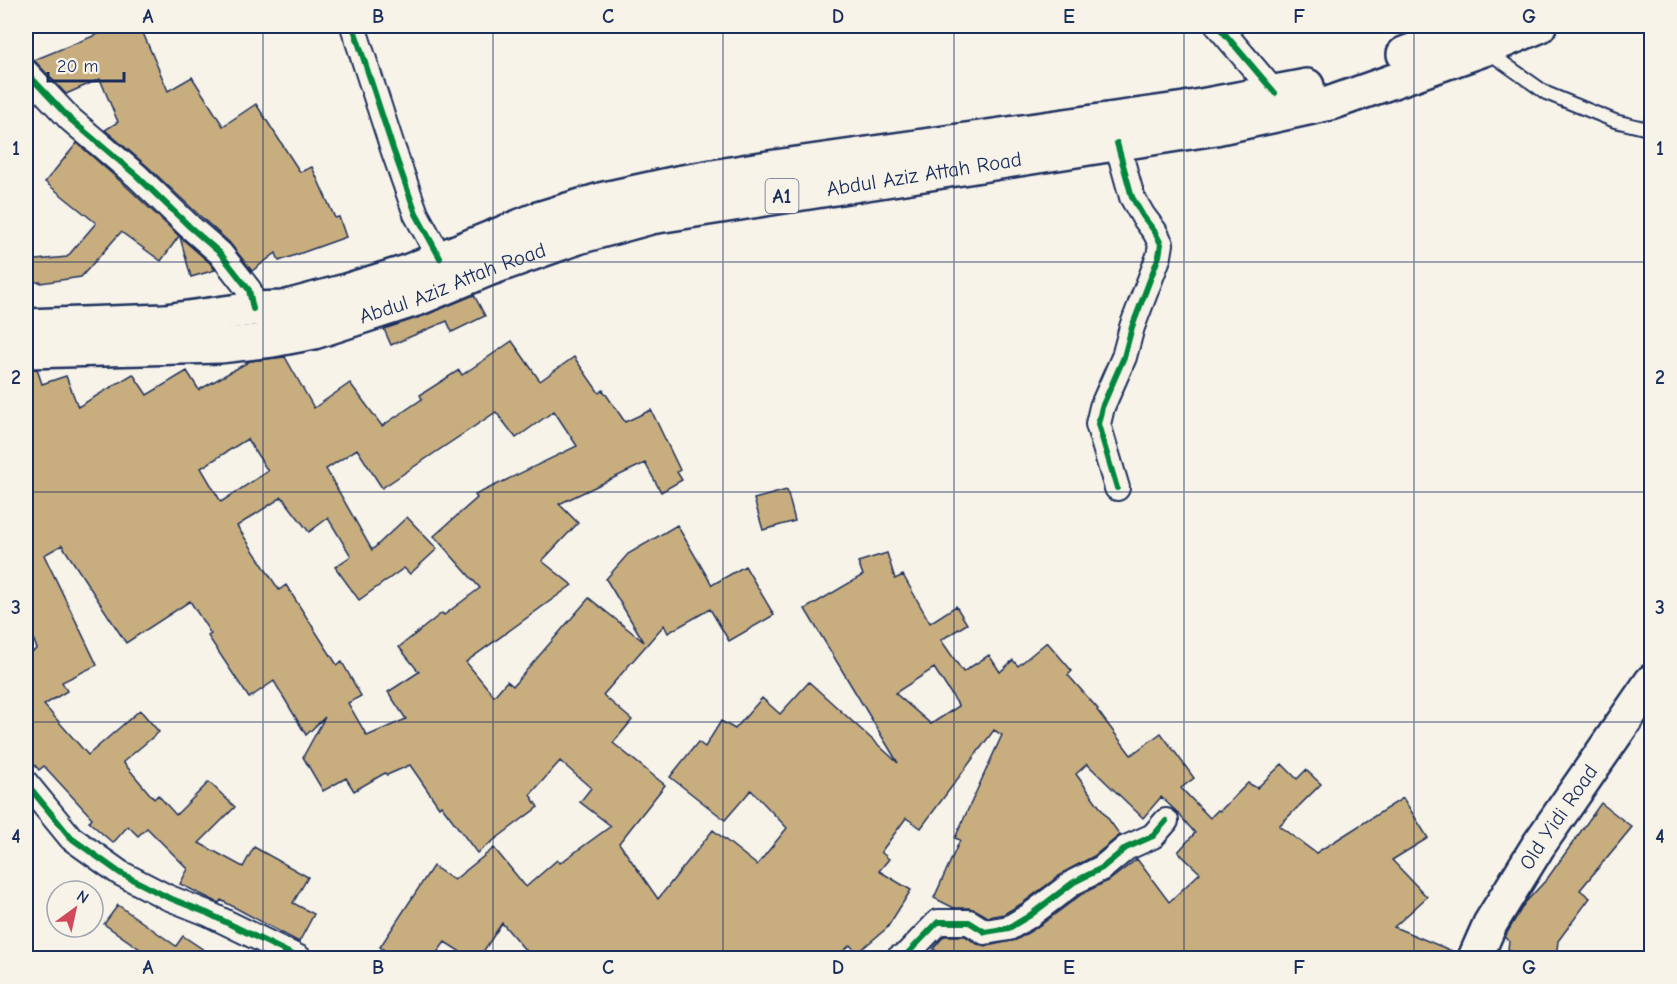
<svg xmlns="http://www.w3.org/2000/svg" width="1677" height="984" font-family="'Comic Neue',sans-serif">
<rect width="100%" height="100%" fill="#f7f3e8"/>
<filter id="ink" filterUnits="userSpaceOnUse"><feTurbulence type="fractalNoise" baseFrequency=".0167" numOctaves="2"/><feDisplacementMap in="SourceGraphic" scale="12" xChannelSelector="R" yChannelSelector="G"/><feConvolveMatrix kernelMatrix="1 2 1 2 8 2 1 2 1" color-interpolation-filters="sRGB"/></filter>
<g filter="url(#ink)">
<g fill="#c8ae7e" stroke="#1b2f5e" stroke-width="1.5" fill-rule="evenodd">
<polygon points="118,26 140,26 168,91 192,77 223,126 256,104 300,172 312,167 335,218 339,217 346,237 279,261 276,253 252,271 229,242 200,216 147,166 105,130 118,122 100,79 66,94 34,60"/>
<polygon points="77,143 127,187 179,236 161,261 121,232 81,277 41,283 41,282 26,282 26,261 67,257 96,223 45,182"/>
<polygon points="180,237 210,263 215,270 191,277"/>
<polygon points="474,295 485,316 452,332 447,321 391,345 384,329 426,315"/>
<path d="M 512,341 L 540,381 L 574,357 L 599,393 L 603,390 L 625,422 L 651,410 L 680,470 L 677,472 L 682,480 L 661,492 L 645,463 L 559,504 L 578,523 L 542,561 L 572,585 L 466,662 L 494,696 L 507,681 L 513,686 L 589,598 L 644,642 L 606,579 L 628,554 L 677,525 L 712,585 L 745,566 L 774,615 L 729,641 L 710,609 L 668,633 L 664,625 L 603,695 L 632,720 L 613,743 L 665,785 L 619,843 L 658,899 L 713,830 L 757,865 L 787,828 L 751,790 L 725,820 L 670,777 L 698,742 L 705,747 L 721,721 L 735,729 L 762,698 L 780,714 L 809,682 L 898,763 L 805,609 L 863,575 L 858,562 L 887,553 L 895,579 L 903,575 L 930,623 L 956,606 L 967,624 L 941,640 L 963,672 L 989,655 L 1000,672 L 1013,660 L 1018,666 L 1047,642 L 1072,671 L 1068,675 L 1098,709 L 1097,710 L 1131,755 L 1161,733 L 1194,778 L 1181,788 L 1210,818 L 1218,810 L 1220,811 L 1248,783 L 1257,788 L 1282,764 L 1297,779 L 1306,770 L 1321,784 L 1279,826 L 1316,853 L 1403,798 L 1428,838 L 1392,860 L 1427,897 L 1394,927 L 1457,953 L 1457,958 L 1237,958 L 1232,953 L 1222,958 L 948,958 L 933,949 L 944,936 L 965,936 L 977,944 L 987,946 L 1016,940 L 1038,927 L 1082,894 L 1111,879 L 1137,859 L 1169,902 L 1200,873 L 1178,852 L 1195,833 L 1176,811 L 1161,797 L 1143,818 L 1087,764 L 1076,774 L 1120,835 L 1094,856 L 1066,871 L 1021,904 L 1004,914 L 988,917 L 976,910 L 969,908 L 954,908 L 934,898 L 960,840 L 955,838 L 1002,735 L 994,730 L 921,828 L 906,818 L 881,852 L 889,859 L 879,871 L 911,890 L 887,928 L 857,953 L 850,945 L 836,958 L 532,958 L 502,923 L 479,958 L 470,958 L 445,942 L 433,958 L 396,958 L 380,947 L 433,866 L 454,880 L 494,848 L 526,887 L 557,860 L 560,863 L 611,826 L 580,802 L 591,788 L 560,761 L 530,795 L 538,807 L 477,853 L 441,805 L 439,807 L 410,765 L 387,775 L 385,773 L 354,791 L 346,778 L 323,791 L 303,757 L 325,717 L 306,735 L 274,681 L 249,698 L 208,636 L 211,634 L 190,601 L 126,643 L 62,545 L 44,555 L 97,665 L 62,682 L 67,691 L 44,705 L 88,755 L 140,710 L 159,732 L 123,762 L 154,799 L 158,795 L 176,815 L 209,782 L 235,807 L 199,843 L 243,867 L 254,847 L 308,877 L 293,903 L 314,914 L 299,942 L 221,900 L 219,903 L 180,884 L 188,869 L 147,828 L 138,836 L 128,826 L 113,843 L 89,822 L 92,818 L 44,766 L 39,770 L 26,755 L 26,655 L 37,649 L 26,619 L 26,370 L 37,369 L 42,384 L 66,376 L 78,407 L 133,374 L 147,395 L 187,371 L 199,390 L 250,361 L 285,357 L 314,408 L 350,383 L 382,426 L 422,399 L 420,395 L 459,370 L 462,375 ZM 554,411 L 577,446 L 475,495 L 477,498 L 434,536 L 480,588 L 444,615 L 442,613 L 399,647 L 419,672 L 388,692 L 406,719 L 367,736 L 348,703 L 361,696 L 342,662 L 337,665 L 286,585 L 279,590 L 237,526 L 282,497 L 309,532 L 328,518 L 351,556 L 335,567 L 359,600 L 404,568 L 410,574 L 437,549 L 407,517 L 372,550 L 326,469 L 357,449 L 382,488 L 496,412 L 516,438 ZM 247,439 L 268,471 L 221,502 L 201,468 ZM 934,668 L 959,706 L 931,724 L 895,693 Z"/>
<polygon points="787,490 795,521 763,530 754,499"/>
<polygon points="1601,803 1632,827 1580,890 1590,898 1558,941 1556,958 1523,958 1508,949 1509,941 1505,938 1507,933 1524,904 1547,879"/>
<polygon points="118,905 176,946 183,936 216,958 153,958 104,924"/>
</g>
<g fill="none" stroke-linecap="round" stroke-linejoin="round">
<defs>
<polyline id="lane" points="1488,52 1546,93 1615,121 1652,130"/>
<g id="street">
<polyline points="353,26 393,149 416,214 440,258"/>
<polyline points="1218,26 1275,93"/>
<polyline points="26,72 70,119 137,176 190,227 220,253 249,290 253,309"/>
<polyline points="1117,143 1132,197 1143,216 1155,232 1161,244 1159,256 1132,327 1124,357 1102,407 1098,424 1117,488"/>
<polyline points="26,783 71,838 120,873 167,897 207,913 299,958"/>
<polyline points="899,958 906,955 938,922 969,922 985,932 1009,928 1029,916 1074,882 1102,868 1126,848 1153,836 1166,821"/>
</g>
<g id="primary">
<path id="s1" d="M 1475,958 L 1490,924 L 1538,846 L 1652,681"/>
</g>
<g id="highway">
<polyline points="1404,54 1478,26"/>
<polyline points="26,326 165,321 253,309 283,308 346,291 404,273 538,219 604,199 677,183 755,170 1185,109 1307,86"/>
<path id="s2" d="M 26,351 L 220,346 L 272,340 L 314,332 L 419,298 L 488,269 L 578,237 L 651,217 L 1216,128 L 1331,103 L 1484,49 L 1539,26"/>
</g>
</defs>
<use href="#lane" stroke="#1b2f5e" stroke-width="16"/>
<use href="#street" stroke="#1b2f5e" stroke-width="28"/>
<use href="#primary" stroke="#1b2f5e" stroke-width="38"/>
<use href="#highway" stroke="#1b2f5e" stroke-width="38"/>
<use href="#lane" stroke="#f7f3e8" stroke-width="12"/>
<use href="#street" stroke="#f7f3e8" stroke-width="24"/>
<use href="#primary" stroke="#f7f3e8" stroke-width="33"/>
<use href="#highway" stroke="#f7f3e8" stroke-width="33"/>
<defs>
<g id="cycleway">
<polyline points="353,26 393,149 416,214 440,258"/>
<polyline points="1218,26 1275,93"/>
<polyline points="26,72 70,119 137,176 190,227 220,253 249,290 253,309"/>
<polyline points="1117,143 1132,197 1143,216 1155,232 1161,244 1159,256 1132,327 1124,357 1102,407 1098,424 1117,488"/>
<polyline points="26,783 71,838 120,873 167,897 207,913 299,958"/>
<polyline points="899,958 906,955 938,922 969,922 985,932 1009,928 1029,916 1074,882 1102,868 1126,848 1153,836 1166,821"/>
</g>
</defs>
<use href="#cycleway" stroke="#f7f3e8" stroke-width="10"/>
<use href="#cycleway" stroke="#00873e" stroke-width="6"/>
</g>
</g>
<path fill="none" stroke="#1b2f5e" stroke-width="1.5" stroke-opacity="0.55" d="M 263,26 L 263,958M 493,26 L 493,958M 723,26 L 723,958M 954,26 L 954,958M 1184,26 L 1184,958M 1414,26 L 1414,958M 26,262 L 1652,262M 26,492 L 1652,492M 26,722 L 1652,722"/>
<g text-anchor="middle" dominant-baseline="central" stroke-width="6" stroke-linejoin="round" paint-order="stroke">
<rect fill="#f7f3e8" stroke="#5d6a87" stroke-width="1.5" x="765.5" y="179" width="33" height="34" rx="4.5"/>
<g font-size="20" font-weight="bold" fill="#1b2f5e">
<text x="782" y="196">A1</text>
</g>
<g font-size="21" fill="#1b2f5e" stroke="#f7f3e8">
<text stroke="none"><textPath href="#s2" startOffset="922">Abdul Aziz Attah Road</textPath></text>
<text stroke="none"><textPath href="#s2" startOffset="436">Abdul Aziz Attah Road</textPath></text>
<text stroke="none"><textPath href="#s1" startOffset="164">Old Yidi Road</textPath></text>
</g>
</g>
<rect width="1677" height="984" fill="none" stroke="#f7f3e8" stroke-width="66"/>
<g transform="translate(75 909) rotate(33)"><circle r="28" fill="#f7f3e8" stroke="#9fa5b1" stroke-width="1.5"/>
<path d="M0-4.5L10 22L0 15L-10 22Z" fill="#d1495b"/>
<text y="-9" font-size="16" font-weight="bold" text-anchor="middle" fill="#1b2f5e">N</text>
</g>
<path d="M48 72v9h76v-9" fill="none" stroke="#1b2f5e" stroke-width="3"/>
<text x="57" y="72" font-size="18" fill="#1b2f5e" stroke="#f7f3e8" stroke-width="4.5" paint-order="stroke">20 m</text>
<rect x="33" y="33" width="1611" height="918" fill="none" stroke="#1b2f5e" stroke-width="2"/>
<g font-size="20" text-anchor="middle" font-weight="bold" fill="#1b2f5e">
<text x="148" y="23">A</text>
<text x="378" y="23">B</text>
<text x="608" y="23">C</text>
<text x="838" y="23">D</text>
<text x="1069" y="23">E</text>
<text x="1299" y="23">F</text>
<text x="1529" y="23">G</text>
<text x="16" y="155">1</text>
<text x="1660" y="155">1</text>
<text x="16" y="384">2</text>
<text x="1660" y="384">2</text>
<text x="16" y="614">3</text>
<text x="1660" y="614">3</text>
<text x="16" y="843">4</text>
<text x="1660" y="843">4</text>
<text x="148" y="974">A</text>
<text x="378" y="974">B</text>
<text x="608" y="974">C</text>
<text x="838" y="974">D</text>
<text x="1069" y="974">E</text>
<text x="1299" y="974">F</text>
<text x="1529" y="974">G</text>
</g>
</svg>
